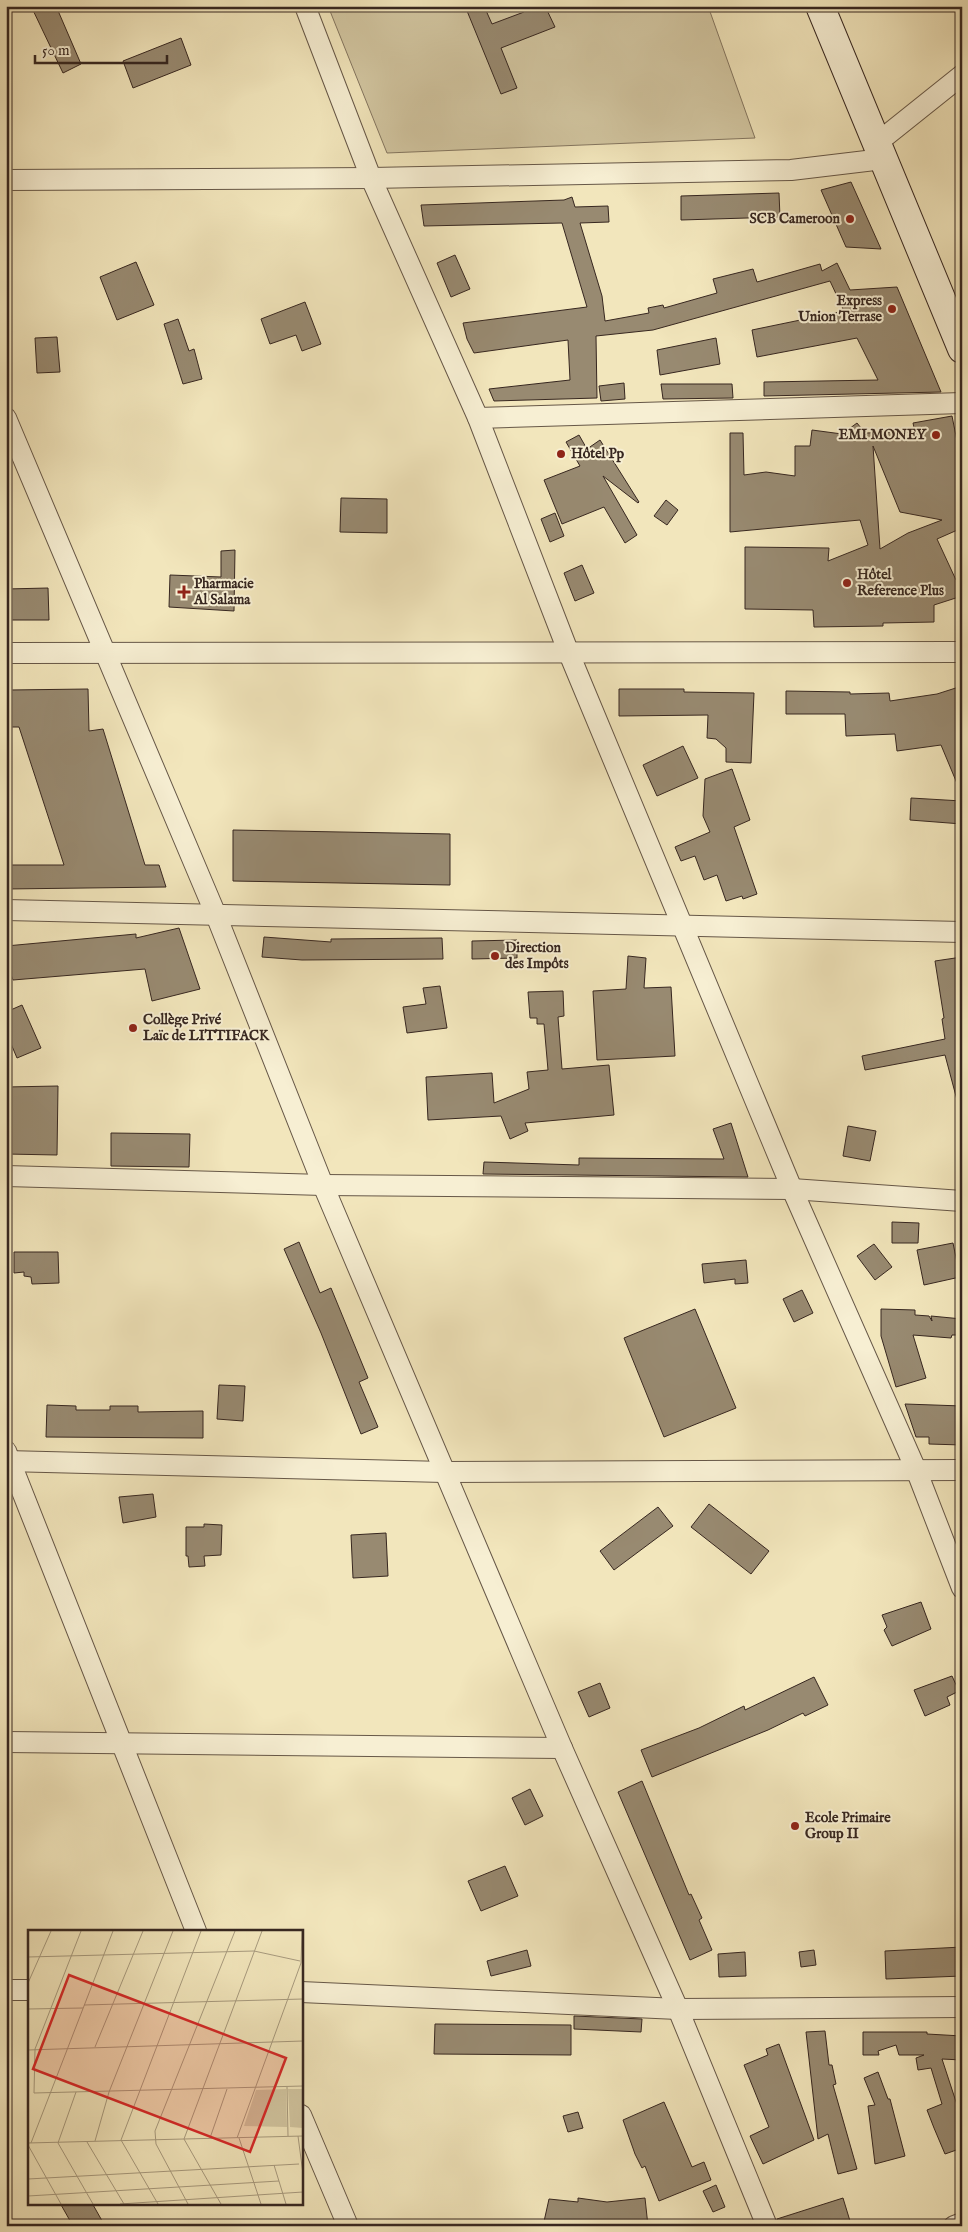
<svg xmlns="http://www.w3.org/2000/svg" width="968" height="2232" font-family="'IM FELL English',serif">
<rect width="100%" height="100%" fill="#f2e6bc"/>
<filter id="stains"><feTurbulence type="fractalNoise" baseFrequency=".004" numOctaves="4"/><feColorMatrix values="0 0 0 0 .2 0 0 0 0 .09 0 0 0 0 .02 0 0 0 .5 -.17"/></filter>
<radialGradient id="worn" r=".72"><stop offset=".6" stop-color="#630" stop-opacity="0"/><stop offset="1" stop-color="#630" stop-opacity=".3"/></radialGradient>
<polygon fill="#d2c6a1" stroke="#847660" points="328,6 708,6 755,138 387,153"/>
<g fill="#988a71" stroke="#372720" fill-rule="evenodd">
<polygon points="31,6 56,6 81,64 63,73"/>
<polygon points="465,6 484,6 492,24 524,12 521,6 545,6 555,27 501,48 517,88 501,94"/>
<polygon points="181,38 191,65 133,88 123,61"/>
<polygon points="851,182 881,249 846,247 821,190"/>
<polygon points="779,193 780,217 681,220 681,196"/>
<polygon points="572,197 575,207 608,206 609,222 580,223 602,296 605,321 649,313 648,308 663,305 664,308 717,293 713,279 753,269 757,282 820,264 822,271 837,263 850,290 897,287 941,392 764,396 764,382 878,380 857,338 757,357 752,330 844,311 830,281 653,330 596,336 597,398 494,401 489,389 570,380 568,340 474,353 467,339 463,323 587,307 562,223 424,226 421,205 564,200"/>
<polygon points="455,255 470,289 451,297 437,263"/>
<polygon points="136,262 154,305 117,320 100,277"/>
<polygon points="305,302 321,344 302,351 296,335 270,344 261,319"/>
<polygon points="178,319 189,351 194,349 202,379 183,384 164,324"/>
<polygon points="57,337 60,372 37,373 35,338"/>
<polygon points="716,338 720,364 660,375 657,350"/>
<polygon points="624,383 625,399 601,401 599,386"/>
<polygon points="661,384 732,384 733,398 663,399"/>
<path d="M 952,416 L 962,466 L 962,528 L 937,539 L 956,580 L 962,577 L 962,596 L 934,605 L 934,622 L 883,623 L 883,626 L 814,627 L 813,610 L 745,609 L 745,547 L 829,548 L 828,561 L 868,545 L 860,520 L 730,532 L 730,433 L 743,433 L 744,475 L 766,472 L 795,476 L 795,446 L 810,446 L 812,430 L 842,434 L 857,423 L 865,433 L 915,432 L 913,423 ZM 873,446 L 900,512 L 942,520 L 908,533 L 880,549 Z"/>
<polygon points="579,435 587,449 600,440 639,502 638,503 603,476 637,535 625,543 604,507 562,524 544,480 580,466 566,442"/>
<polygon points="341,498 387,499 387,533 340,532"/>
<polygon points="666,500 678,510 667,525 654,516"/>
<polygon points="555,513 564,536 550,542 541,519"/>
<polygon points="235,550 234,611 169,607 170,575 221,577 221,551"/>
<polygon points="582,565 594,593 575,601 564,573"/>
<polygon points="48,588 49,620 6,620 6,589"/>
<polygon points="962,686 961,793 941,745 897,751 895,734 846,736 845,714 786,714 786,691 850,692 850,694 889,693 890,701 937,694"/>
<polygon points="88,689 89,731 103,729 145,865 159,865 166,887 6,889 6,865 64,865 19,727 10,727 10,690"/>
<polygon points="619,689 684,689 684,692 754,693 751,763 726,762 726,748 716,739 707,738 708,715 619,716"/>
<polygon points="683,746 698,778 657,796 643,765"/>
<polygon points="732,769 750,820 734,827 757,894 743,899 742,896 726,901 717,875 704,880 695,856 681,861 675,847 710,832 703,816 705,779"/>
<polygon points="911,798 962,801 962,824 910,820"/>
<polygon points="233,830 450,834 450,885 233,881"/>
<polygon points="179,928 200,989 152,1001 145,969 13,980 6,961 6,946 136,934 136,938"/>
<polygon points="264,937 331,942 331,939 442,938 443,959 302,960 262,957"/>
<polygon points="517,940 517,958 472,959 472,941"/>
<polygon points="628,956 646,958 644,988 671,987 675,1056 597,1060 593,991 626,989"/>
<polygon points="962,957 962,1100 957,1100 945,1055 865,1070 862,1056 945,1039 942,1019 944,1018 935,961"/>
<polygon points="440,986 447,1028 407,1033 403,1007 426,1004 423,988"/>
<polygon points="563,991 564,1016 558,1017 562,1069 609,1065 614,1115 525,1123 528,1131 510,1139 501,1116 428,1120 426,1077 492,1073 494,1103 529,1089 527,1072 548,1070 544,1024 537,1024 537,1018 530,1018 528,992"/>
<polygon points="22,1005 41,1048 17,1058 6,1032 6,1012"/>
<polygon points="58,1086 57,1155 6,1154 6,1087"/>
<polygon points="731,1123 748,1177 483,1174 484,1162 579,1165 579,1158 724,1159 713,1129"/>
<polygon points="848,1126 876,1131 870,1161 843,1156"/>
<polygon points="111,1133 190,1134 189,1167 111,1166"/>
<polygon points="892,1222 919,1223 918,1243 892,1243"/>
<polygon points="299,1242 320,1293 331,1288 368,1378 359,1382 378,1427 361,1434 321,1333 284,1249"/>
<polygon points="953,1243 960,1277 924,1285 917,1250"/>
<polygon points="874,1244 892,1267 875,1280 857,1256"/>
<polygon points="14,1252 58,1252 59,1283 32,1284 31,1277 24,1276 24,1272 14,1273"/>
<polygon points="746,1260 748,1283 735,1284 735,1279 704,1283 702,1264"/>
<polygon points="802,1290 813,1313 794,1322 783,1299"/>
<polygon points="695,1309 736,1408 664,1437 624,1338"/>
<polygon points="881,1309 915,1310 915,1315 929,1316 932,1321 931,1316 962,1319 962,1335 952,1335 951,1338 913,1335 926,1378 896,1387 881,1336"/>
<polygon points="219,1385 245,1386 243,1421 217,1419"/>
<polygon points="905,1404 962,1406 962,1445 929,1444 929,1437 916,1437"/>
<polygon points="47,1405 76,1406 76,1410 110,1410 110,1406 138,1406 138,1412 203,1411 203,1438 46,1437"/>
<polygon points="153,1494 156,1517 123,1523 119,1497"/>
<polygon points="709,1504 769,1551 751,1574 691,1527"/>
<polygon points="658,1507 673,1526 614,1570 600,1551"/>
<polygon points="204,1524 222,1525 221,1555 204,1556 205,1566 189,1567 188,1556 186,1556 186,1527 204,1527"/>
<polygon points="386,1533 388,1576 353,1578 351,1535"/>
<polygon points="921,1602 931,1629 892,1646 884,1630 887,1627 882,1615"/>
<polygon points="952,1676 959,1691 947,1697 950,1705 925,1716 914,1690"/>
<polygon points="814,1677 828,1705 805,1716 803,1713 768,1730 652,1777 641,1750 699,1728 744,1706 745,1710"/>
<polygon points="600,1683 610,1708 589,1717 578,1692"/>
<polygon points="642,1781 689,1895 691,1894 702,1918 699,1920 712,1950 690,1960 618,1792"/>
<polygon points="530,1789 543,1816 525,1825 512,1798"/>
<polygon points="505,1866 518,1896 481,1911 468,1881"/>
<polygon points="962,1947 962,1976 886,1979 885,1951"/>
<polygon points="527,1950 531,1966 491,1976 487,1961"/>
<polygon points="814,1950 816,1965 801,1967 799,1952"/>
<polygon points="745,1952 746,1976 719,1977 718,1954"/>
<polygon points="574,2016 642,2019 641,2032 574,2029"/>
<polygon points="435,2024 571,2025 571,2055 434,2054"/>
<polygon points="825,2031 829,2065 832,2065 836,2084 833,2085 857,2169 838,2174 828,2134 818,2139 806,2032"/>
<polygon points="863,2032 927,2032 927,2034 962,2036 962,2060 942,2059 962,2120 962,2148 945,2154 934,2128 927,2110 942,2104 931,2068 918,2070 916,2058 924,2055 899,2055 896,2045 878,2051 879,2055 863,2055"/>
<polygon points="779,2044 814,2140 763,2164 750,2136 769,2127 744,2065 768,2055 766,2049"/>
<polygon points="878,2072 888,2099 890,2099 905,2156 875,2164 868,2106 875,2105 864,2078"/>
<polygon points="664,2102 692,2167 704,2162 711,2180 659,2201 645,2166 642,2168 635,2154 623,2120"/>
<polygon points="578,2112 583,2128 568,2132 563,2116"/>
<polygon points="716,2185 725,2207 713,2212 703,2191"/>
<polygon points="578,2198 607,2202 645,2198 648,2226 543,2226 549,2199 578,2202"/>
<polygon points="843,2198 850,2221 835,2226 779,2226 777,2219"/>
<polygon points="60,2203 92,2203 105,2226 73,2226"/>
</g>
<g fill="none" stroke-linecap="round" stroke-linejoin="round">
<defs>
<g id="street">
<polyline points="305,6 371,178 478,418 568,651 792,1189 917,1472 962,1588"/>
<polyline points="877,143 962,75"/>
<polyline points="6,180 371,178 791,170 883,159"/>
<polyline points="6,418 216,915 323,1185 562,1748 678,2009 767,2226"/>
<polyline points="478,418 962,403"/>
<polyline points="6,653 962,652"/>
<polyline points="6,910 962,932"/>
<polyline points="6,1176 323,1185 792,1189 962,1201"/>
<polyline points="6,1451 196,1931"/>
<polyline points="6,1461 444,1472 962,1470"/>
<polyline points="6,1742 562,1748"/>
<polyline points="6,1990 29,1990"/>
<polyline points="301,1992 678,2009 962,2007"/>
<polyline points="301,2115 348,2226"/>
<polyline points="954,2226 962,2223"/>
</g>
<polyline id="secondary" points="820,6 962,349"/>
</defs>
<use href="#street" stroke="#665747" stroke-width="22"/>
<use href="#secondary" stroke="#372720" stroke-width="30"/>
<use href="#street" stroke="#f7efd3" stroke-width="20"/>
<use href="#secondary" stroke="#f7efd3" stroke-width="28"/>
</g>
<g fill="#8f2418" stroke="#f7efd3" stroke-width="2">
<circle cx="850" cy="219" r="5"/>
<circle cx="892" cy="309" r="5"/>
<circle cx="936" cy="435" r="5"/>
<circle cx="561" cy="454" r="5"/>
<circle cx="847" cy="583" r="5"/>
<path d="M181.5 584.5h5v5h5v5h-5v5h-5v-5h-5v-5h5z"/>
<circle cx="495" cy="956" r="5"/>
<circle cx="133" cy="1028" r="5"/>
<circle cx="795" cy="1826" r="5"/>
</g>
<g text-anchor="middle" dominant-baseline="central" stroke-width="4" stroke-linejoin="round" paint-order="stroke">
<g font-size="14" font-weight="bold" fill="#372720" stroke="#f7efd3" text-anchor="start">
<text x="840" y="219" text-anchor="end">SCB Cameroon</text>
<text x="882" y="301" text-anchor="end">Express<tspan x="882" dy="16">Union Terrase</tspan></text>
<text x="926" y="435" text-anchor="end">EMI MONEY</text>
<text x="571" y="454">Hôtel Pp</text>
<text x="857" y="575">Hôtel<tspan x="857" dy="16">Reference Plus</tspan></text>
<text x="194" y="584">Pharmacie<tspan x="194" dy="16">Al Salama</tspan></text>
<text x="505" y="948">Direction<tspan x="505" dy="16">des Impôts</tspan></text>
<text x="143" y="1020">Collège Privé<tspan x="143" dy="16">Laïc de LITTIFACK</tspan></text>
<text x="805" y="1818">Ecole Primaire<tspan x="805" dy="16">Group II</tspan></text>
</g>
</g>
<g transform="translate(28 1930)">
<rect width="275" height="275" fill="#f2e6bc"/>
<path d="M 258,159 L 259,197 L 216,196 L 228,160 ZM 260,159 L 275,159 L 275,198 L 262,197 Z" fill="#d2c6a1"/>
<path fill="none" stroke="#a79a7e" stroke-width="1" d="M 53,1 L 7,119 L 6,163 L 275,156M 234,1 L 156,209 L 275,206M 0,27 L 226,21 L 272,31M 0,53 L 23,1M 56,75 L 275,69M 0,79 L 55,78M 67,117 L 115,1M 0,120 L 275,111M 259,157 L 260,206M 48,162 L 30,213 L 65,274M 270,206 L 275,244M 182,208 L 199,159M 209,208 L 273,33 L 274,1M 211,208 L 233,274M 67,211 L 81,162 L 145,1M 59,212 L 96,274M 0,213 L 156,209 L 193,274M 3,213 L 85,1M 0,215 L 33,274M 246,235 L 258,274M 0,249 L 271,234M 0,266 L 251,251M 92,274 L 275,262M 130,274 L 93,210 L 173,1M 160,274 L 128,214 L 127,201 L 207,1"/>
<path fill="#d62828" fill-opacity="0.15" stroke="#d62828" stroke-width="2.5" d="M 41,45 L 258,128 L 222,222 L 5,139 Z"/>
<rect width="275" height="275" fill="none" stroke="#372720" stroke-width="2.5"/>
</g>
<rect width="968" height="2232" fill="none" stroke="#f2e6bc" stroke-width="25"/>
<rect x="8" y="8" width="953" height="2217" fill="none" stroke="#372720" stroke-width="2.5"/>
<rect x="12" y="12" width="943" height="2207" fill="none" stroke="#372720"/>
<path d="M35 55v8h132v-8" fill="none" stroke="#372720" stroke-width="2.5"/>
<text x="42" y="55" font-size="15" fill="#372720" stroke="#f7efd3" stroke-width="4" paint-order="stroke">50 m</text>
<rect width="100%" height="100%" filter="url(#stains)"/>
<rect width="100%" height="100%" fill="url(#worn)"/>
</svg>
